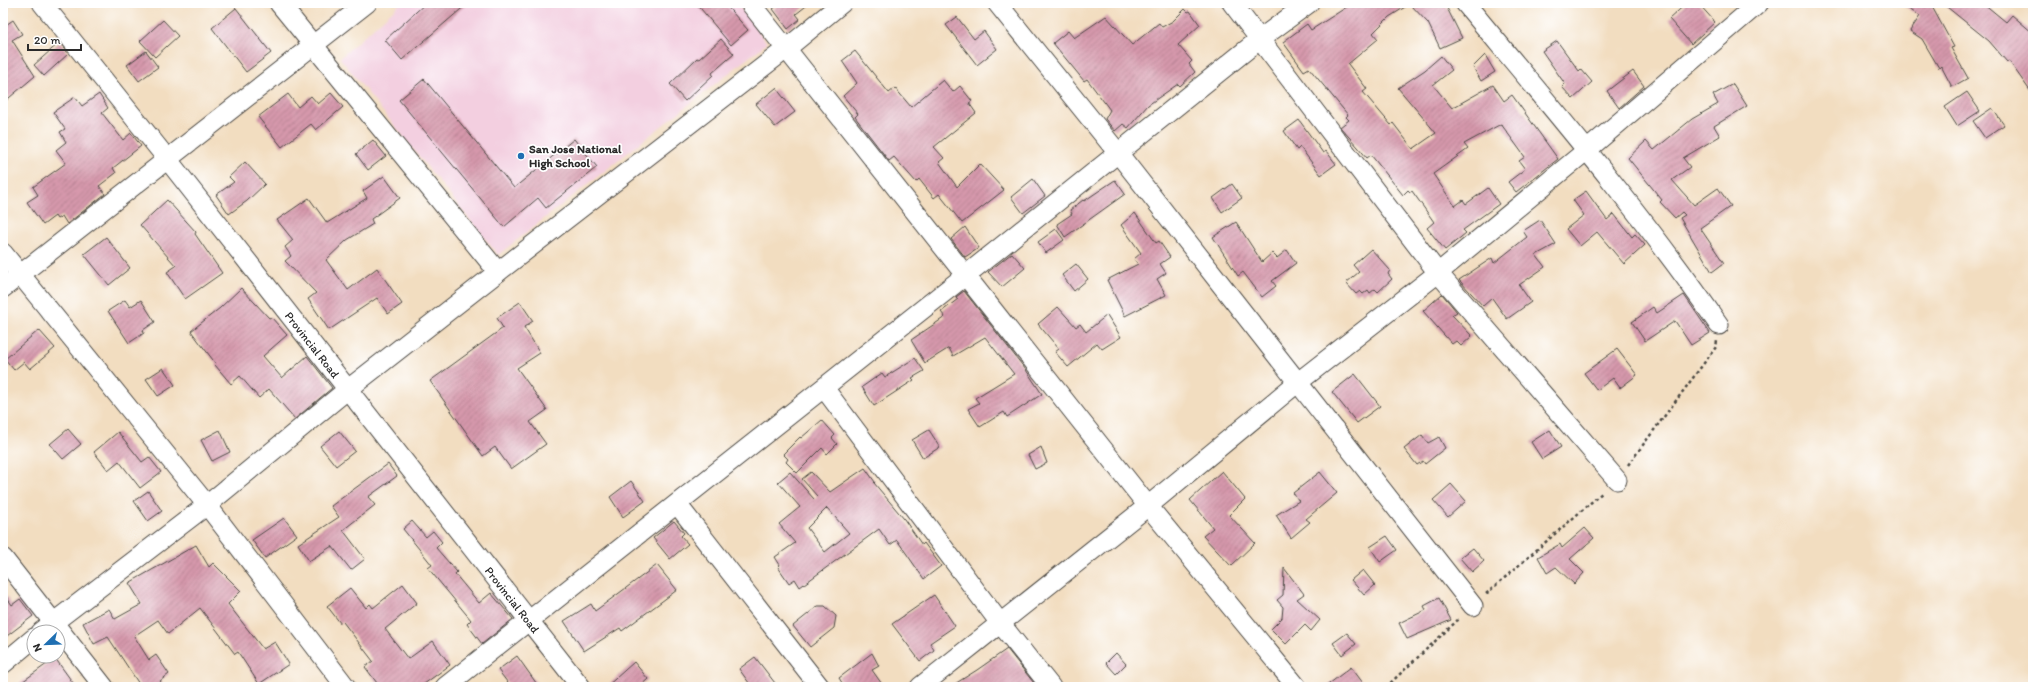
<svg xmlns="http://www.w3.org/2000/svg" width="2036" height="690" font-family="Itim,sans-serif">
<defs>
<pattern id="building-hatch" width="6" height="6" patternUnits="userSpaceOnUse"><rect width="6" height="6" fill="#d698ac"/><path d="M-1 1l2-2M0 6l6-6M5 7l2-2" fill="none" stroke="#ae7c8c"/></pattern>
</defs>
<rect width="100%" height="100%" fill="#fff"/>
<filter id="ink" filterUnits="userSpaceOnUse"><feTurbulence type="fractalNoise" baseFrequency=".025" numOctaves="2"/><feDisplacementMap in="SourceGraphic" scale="8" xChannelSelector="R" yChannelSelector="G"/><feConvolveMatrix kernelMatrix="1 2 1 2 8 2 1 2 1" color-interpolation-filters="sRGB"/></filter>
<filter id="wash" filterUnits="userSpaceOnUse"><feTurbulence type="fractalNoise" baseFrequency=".012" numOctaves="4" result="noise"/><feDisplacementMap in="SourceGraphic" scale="16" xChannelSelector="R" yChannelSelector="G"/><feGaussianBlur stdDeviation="0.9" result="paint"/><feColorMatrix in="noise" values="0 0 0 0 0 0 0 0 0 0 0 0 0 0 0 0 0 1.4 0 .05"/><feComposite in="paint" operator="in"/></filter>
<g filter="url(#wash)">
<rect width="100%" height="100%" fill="#f2ddc0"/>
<polygon fill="#f3cfe0" points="401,3 737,3 767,43 498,255 340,58"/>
<g id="blocks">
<g fill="url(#building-hatch)" fill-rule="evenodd">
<polygon points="426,3 468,3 402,60 385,40"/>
<polygon points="696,3 724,3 748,30 731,45"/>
<polygon points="780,3 810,3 796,14 800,19 788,29 773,9"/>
<polygon points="1353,3 1447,3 1447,8 1462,38 1440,48 1428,23 1410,4 1389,17 1373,33 1378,39 1348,64 1367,89 1363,92 1391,125 1393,123 1413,149 1436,133 1398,88 1425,70 1441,56 1452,70 1433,85 1452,108 1493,85 1504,101 1512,95 1558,159 1516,192 1508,182 1525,169 1519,161 1525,157 1501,124 1464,144 1468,149 1433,174 1455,206 1463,200 1466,204 1488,188 1499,204 1463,230 1466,233 1445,250 1427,228 1434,222 1412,191 1410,192 1408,190 1403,195 1371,155 1367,158 1358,147 1340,127 1349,120 1346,117 1348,115 1309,68 1304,71 1283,42 1307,24 1311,30"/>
<polygon points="1687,3 1698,3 1715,22 1691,44 1669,19"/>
<polygon points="1899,3 1930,3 1954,47 1951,48 1968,78 1952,87 1941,66 1939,68 1922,39 1910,31 1920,16"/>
<polygon points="1942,3 1983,3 2006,22 2012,15 2033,33 2033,95 2009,61 2007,62 1989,41"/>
<polygon points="236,8 271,53 246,72 212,28"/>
<polygon points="1185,9 1188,12 1190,11 1200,25 1178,45 1192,61 1189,64 1195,72 1180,86 1178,84 1148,105 1128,128 1123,124 1115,131 1105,119 1110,110 1087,79 1084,81 1053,43 1068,31 1074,38 1106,16 1132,45 1159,23 1162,27 1173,21"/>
<polygon points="957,17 974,39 984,31 997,49 977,65 946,25"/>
<polygon points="13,20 22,34 12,40 35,76 3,103 3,27"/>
<polygon points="163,20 178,36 155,57 140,41"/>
<polygon points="721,39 734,54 712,73 713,75 685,101 670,84 697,58 699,59"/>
<polygon points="1557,41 1579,71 1581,69 1592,82 1573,99 1562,87 1565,84 1542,51"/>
<polygon points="60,42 68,54 44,76 34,65"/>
<polygon points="146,51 158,67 139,81 127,65"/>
<polygon points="855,51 889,93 895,88 911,107 943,80 953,92 960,86 972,101 969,103 976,113 934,147 944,158 939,162 957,187 980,164 1004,190 962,223 939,194 934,198 919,179 916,182 894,157 889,161 855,117 858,114 843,96 857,83 842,61"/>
<polygon points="1485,55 1495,72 1481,81 1473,67"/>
<polygon points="1633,71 1644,86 1619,108 1607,91"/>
<polygon points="424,79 514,188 574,139 597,167 546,208 538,198 504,227 399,100"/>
<polygon points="1733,84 1747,106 1714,126 1720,136 1683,158 1690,167 1672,180 1694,205 1718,188 1731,206 1700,228 1724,263 1712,272 1680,218 1685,215 1682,212 1675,218 1660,202 1662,200 1628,158 1646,141 1654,150 1692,119 1718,104 1713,95"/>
<polygon points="776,88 795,112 775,127 756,104"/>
<polygon points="1967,92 1980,111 1957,126 1945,107"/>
<polygon points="331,93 343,107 316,130 311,124 282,147 258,117 288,94 298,107 311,96 318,104"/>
<polygon points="99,94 108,108 102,113 123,140 131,133 141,146 113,168 116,173 99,186 105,194 67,224 62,216 57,219 55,216 43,225 27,202 38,195 33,187 66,163 56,150 66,142 60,132 65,129 53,112 75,97 82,106"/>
<polygon points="1992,108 2004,125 1985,138 1973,121"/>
<polygon points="1299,120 1323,153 1326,151 1336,164 1321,175 1300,147 1297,150 1284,131"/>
<polygon points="373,140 386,156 368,170 356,154"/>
<polygon points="245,162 265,184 247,201 229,214 216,195 234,182 229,177"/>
<polygon points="384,176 400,198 371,219 373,224 347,240 326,260 348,290 377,268 402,304 388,314 377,298 329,330 308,299 316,293 285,261 291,256 285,247 293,240 277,220 309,198 327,223 367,198 363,191"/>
<polygon points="1033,179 1045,196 1023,213 1011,197"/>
<polygon points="1115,180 1125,194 1065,237 1057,224 1072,214 1070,210 1083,200 1084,201"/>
<polygon points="1232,184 1242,198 1222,212 1213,198"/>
<polygon points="1586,191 1607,220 1614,214 1632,237 1635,234 1645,245 1624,264 1597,232 1580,246 1566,229 1584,215 1573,200"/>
<polygon points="167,200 196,232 195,234 222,273 185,299 167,272 176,266 140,225"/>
<polygon points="1135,213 1156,243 1159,241 1170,257 1160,264 1166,273 1157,279 1166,295 1125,316 1107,280 1138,264 1134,259 1141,253 1121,225"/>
<polygon points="1540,220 1556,244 1536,255 1545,267 1519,285 1531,302 1507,319 1492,298 1483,306 1459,280 1492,258 1494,263 1527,237 1523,231"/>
<polygon points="1236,222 1262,262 1272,253 1277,258 1287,250 1296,263 1272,281 1276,286 1262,297 1243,272 1238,276 1213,237"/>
<polygon points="965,227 979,248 965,257 951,239"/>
<polygon points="1056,229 1064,240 1046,253 1038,242"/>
<polygon points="106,237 130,268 109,285 84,254"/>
<polygon points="1371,249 1390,270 1388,274 1392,279 1378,292 1375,289 1370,293 1368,290 1363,294 1360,291 1356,294 1346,283 1359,272 1353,265"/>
<polygon points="1012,253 1025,268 1002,287 988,272"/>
<polygon points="1076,264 1088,279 1074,291 1062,275"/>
<polygon points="241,288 269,318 271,317 287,335 263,356 282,378 307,356 332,388 295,419 269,389 259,398 240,376 231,384 215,365 216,364 191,331 220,308"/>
<polygon points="964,291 1026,370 1042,394 1007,417 1004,412 980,427 968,409 979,403 975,398 1014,374 985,337 953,356 949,348 925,363 911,340 945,317 941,312 958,299 956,297"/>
<polygon points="1442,294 1457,312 1452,315 1472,336 1461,346 1456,341 1452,344 1423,311"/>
<polygon points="1684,295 1710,333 1691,345 1675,321 1645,341 1632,322 1653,307 1657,313"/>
<polygon points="125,300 130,307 141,300 155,322 143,330 144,333 129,343 108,311"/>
<polygon points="520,302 533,321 524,327 540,353 517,368 547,410 530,422 546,444 511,469 495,447 483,456 430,381 503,328 497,318"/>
<polygon points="1058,307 1076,327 1080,324 1086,332 1107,315 1121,337 1102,349 1097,343 1068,367 1055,352 1059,349 1038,324"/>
<polygon points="39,330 55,348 30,369 24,362 14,370 5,359"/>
<polygon points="1617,349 1637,375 1620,388 1613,378 1597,390 1584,373"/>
<polygon points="915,358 924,371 912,378 914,380 874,406 862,387 882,373 885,377"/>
<polygon points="163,368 175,385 158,396 146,379"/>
<polygon points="1355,374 1380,406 1357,423 1332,392"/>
<polygon points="822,420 835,435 832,438 837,444 827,454 822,448 797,473 786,462 788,459 783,454 800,437 801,438"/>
<polygon points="68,429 81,444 63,459 50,444"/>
<polygon points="220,430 230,452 212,461 201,440"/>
<polygon points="929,430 940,447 923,458 912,440"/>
<polygon points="1550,430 1561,447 1542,459 1531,442"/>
<polygon points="339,431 355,451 336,466 320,446"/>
<polygon points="118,432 142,462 149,457 161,472 140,488 119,461 108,470 94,452"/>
<polygon points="1422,435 1428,443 1439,437 1445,448 1425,464 1423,461 1417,465 1404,449"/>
<polygon points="1041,447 1047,463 1035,469 1028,455"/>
<polygon points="388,464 397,476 368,497 375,505 343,530 365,559 351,570 332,546 309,561 298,544 339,517 331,506"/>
<path d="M 865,468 L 875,482 L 874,483 L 904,519 L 922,545 L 924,543 L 941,566 L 924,579 L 897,540 L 890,545 L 879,529 L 800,587 L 795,579 L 789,583 L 778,567 L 780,565 L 775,557 L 795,543 L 779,524 L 800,507 L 778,482 L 790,472 L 814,499 L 817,496 L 802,479 L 811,472 L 830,492 ZM 827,508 L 849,533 L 825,552 L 807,528 Z"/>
<polygon points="1222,471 1245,499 1229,515 1255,543 1231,566 1203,536 1213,528 1190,500"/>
<polygon points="1320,472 1337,493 1306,519 1310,522 1291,538 1276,515 1299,501 1293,493"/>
<polygon points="631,481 645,501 623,517 610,497"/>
<polygon points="1451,484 1466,501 1448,517 1433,500"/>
<polygon points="148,491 162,511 148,521 134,501"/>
<polygon points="284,518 297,535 265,558 252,540"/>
<polygon points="412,521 426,537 433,531 442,542 436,548 457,572 455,574 479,603 491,593 513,619 482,644 467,624 471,620 428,568 432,565 403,529"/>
<polygon points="674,521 684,533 681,536 688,544 670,559 653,538"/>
<polygon points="1585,528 1594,538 1570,559 1584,573 1574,584 1556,567 1547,573 1538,557 1560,544 1562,548"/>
<polygon points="1387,536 1397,550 1380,562 1370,547"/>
<polygon points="196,545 209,567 213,563 241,591 228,604 263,649 275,642 289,664 259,684 238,652 235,654 200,608 168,634 158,620 134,636 149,660 156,655 169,674 160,681 165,687 141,687 108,637 94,644 83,623 109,609 115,619 142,604 129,583"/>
<polygon points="1473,548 1484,561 1472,572 1460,558"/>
<polygon points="657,565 677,590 622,631 620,628 584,651 564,621 591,604 595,611"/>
<polygon points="1284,568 1304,594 1297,599 1320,620 1311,631 1305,625 1286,644 1271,629 1282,618 1283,607 1277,600 1283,595"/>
<polygon points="1363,570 1375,585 1364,595 1351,580"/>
<polygon points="403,584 417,603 385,629 408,659 433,641 450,665 420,687 380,687 365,667 373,661 343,622 341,624 327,606 350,588 366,608 370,604 373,608"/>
<polygon points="3,592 12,605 20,599 33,616 3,639"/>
<polygon points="934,595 955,626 930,643 934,650 920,661 892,624"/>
<polygon points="1439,598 1451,620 1407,639 1399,623 1426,610 1424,606"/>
<polygon points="818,606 825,606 836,616 834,628 810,647 793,626"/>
<polygon points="1347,633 1356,644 1342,655 1333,643"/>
<polygon points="1007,649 1037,687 950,687 977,670"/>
<polygon points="872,653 879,666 872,670 884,687 851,687 849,683 844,686 839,678"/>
<polygon points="1116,653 1126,664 1116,674 1106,663"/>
<polygon points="517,656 539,687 511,687 498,670"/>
<polygon points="755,657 778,687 752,687 739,669"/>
<polygon points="55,658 76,687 15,687"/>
<polygon points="634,662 648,679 639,687 606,687"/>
<polygon points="1351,667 1366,687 1325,687"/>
</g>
</g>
</g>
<g filter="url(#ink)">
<use href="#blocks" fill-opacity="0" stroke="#494641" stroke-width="1"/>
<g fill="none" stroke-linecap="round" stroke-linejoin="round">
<defs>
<g id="minor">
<polyline points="42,3 168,160 581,687"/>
<polyline points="279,3 498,272"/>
<polyline points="750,3 1148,506 1297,687"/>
<polyline points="997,3 1118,153 1473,606"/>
<polyline points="1232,3 1438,273 1617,480"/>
<path d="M 1465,3 C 1552,108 1641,212 1719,325"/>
<polyline points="3,253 207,505 346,687"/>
<polyline points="3,288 367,3"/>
<polyline points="824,388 1000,623 1051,687"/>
<polyline points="677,504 820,687"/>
<polyline points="3,558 104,687"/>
<polyline points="41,632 207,505 347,390 498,272 786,49 842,3"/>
<polyline points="3,664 34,638"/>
<polyline points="445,687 966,275 1260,39 1309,3"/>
<polyline points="920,687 1148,506 1297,383 1438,273 1587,150 1759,3"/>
</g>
</defs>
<use href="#minor" stroke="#494641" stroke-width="21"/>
<g stroke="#494641" stroke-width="2.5" stroke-dasharray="3 3" stroke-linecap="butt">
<polyline points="1628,465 1716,347 1717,341"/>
<polyline points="1486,594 1603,492"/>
<polyline points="1386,687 1460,618"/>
</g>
<use href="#minor" stroke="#fff" stroke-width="19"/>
</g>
</g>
<circle fill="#1f6fb2" stroke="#fff" stroke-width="1.5" cx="521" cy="156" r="4"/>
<g text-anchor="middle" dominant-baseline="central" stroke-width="3.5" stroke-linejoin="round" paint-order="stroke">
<g font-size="12" font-weight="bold" fill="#2b2b2b" stroke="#fff" text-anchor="start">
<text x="529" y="149">San Jose National<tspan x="529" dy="14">High School</tspan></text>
</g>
<g font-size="12" fill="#2b2b2b" stroke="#fff">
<text transform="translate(312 345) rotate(52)">Provincial Road</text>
<text transform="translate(512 600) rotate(52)">Provincial Road</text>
</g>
</g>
<rect width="2036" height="690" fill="none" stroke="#fff" stroke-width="16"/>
<g transform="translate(46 644) rotate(247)"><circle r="19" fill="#ffffff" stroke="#aaaaaa"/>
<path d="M0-3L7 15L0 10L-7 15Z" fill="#1f6fb2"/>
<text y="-6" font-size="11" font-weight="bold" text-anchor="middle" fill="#2b2b2b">N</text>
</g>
<path d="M28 44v6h53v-6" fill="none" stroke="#2b2b2b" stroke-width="2"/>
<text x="34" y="44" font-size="12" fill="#2b2b2b" stroke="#ffffff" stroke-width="3" paint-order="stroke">20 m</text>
</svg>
